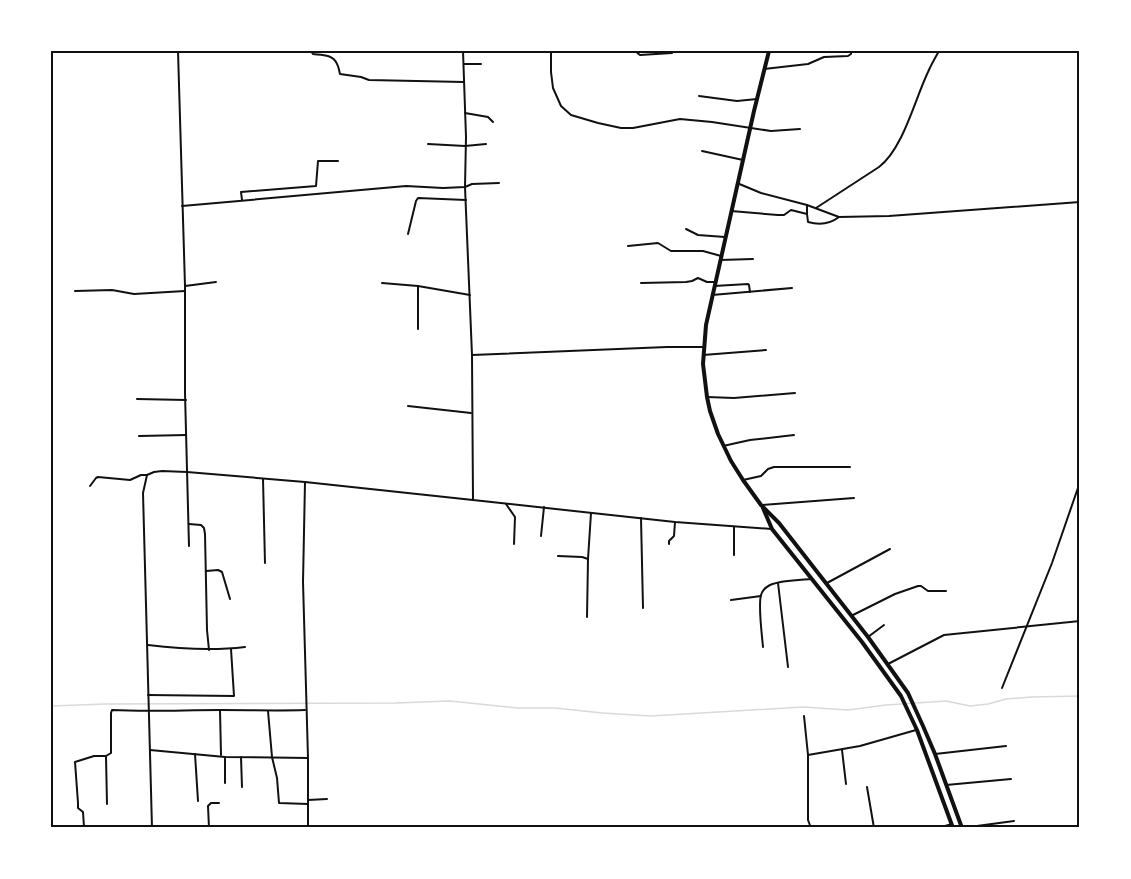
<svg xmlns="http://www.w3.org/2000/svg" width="1131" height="879" font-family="Ubuntu,sans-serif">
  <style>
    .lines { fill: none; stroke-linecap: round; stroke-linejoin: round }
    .stream { stroke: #d9d9d9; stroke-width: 1.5 }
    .minor { stroke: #111; stroke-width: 2 }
    .trunk { stroke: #111; stroke-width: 4 }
    .neatline { fill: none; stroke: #111; stroke-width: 2 }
  </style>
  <rect width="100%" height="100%" fill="#fff"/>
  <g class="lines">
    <path class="stream" d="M 51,706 L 105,704 L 395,703 L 450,701 L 518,708 L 555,708 L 602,713 L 651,716 L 803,707 L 848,710 L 886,705 L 946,701 L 970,706 L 988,704 L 1006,699 L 1032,697 L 1080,696"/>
    <g class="minor">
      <path d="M 178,51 L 185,286 L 185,393 L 189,546"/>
      <path d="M 311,51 L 313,54 C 321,55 333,54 337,64 C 339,67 339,71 340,74 L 361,77 L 369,80 L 464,82"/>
      <path d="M 463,51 L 466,137 L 465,187 L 472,355 L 473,500 L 675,522 L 772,529"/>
      <path d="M 551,51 L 551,72 L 553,88 L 561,106 L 571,115 L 598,123 L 621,128 L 633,128 L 680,119 L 712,122 L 771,131 L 800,129"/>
      <path d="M 635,51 L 640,55 L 672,53"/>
      <path d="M 464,64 L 481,64"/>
      <path d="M 764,69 L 808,64 L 824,57 L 848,56 L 851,54 L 851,51"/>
      <path d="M 699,96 L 737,101 L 757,99"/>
      <path d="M 465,113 L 488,117 L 493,122"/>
      <path d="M 428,144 L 465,146 L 486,144"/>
      <path d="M 702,151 L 743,160"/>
      <path d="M 737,183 L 761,193 L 807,205 L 839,217 L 889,216 L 1080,202"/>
      <path d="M 242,200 L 241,192 L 316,186 L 318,161 L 338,161"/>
      <path d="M 182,206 L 406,186 L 443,188 L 465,187 L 472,184 L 499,183"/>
      <path d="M 816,208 L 879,167 C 903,149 915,99 928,72 C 931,65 935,58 939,51"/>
      <path d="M 731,211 L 778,215 L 784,215 L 791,210 L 807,214 L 807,205"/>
      <path d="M 807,214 L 808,222 C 819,225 830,224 839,217"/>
      <path d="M 686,229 L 698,235 L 725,237"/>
      <path d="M 408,234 L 416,201 L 418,198 L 466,200"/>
      <path d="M 628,246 L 658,243 L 671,251 L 703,251 L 721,256"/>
      <path d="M 720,260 L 753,259"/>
      <path d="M 382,283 L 418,286 L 470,295"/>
      <path d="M 641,283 L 686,282 L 692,281 L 698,278 L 707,282 L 715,282"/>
      <path d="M 185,286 L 216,282"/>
      <path d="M 418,286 L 418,329"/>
      <path d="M 714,286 L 748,284 L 749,285 L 750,292"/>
      <path d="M 75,291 L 112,290 L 134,294 L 185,291"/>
      <path d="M 712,295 L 792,288"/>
      <path d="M 472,355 L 667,347 L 703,347"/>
      <path d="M 703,355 L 766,350"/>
      <path d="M 707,397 L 734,398 L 795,393"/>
      <path d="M 137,399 L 186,400"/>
      <path d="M 408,406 L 471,413"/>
      <path d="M 139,436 L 186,435"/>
      <path d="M 723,446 L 750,440 L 794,435"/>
      <path d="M 263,479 L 265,563"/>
      <path d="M 743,480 L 761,476 L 768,469 L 774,467 L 850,467"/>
      <path d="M 305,482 L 303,582 L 308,758 L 308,828"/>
      <path d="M 90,486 L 96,478 L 98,477 L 130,480 L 141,475 L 147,475"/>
      <path d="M 506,504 L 515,517 L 514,544"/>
      <path d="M 761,505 L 854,498"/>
      <path d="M 641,518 L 643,608"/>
      <path d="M 189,524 L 201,525 L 204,528 L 205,534 L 207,630 L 209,650"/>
      <path d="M 734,527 L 734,555"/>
      <path d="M 541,536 L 544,507"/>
      <path d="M 669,544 L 669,541 L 674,536 L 675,522"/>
      <path d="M 558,556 L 582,557 L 588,559"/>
      <path d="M 206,571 L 218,570 L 222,572 L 230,599"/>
      <path d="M 778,583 L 788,667"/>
      <path d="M 827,583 L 890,549"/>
      <path d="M 731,600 L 761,596"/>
      <path d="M 851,616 L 895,594 L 918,586 L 921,586 L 928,591 L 946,591"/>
      <path d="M 587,617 L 588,559 L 591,513"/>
      <path d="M 868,637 L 884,625"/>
      <path d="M 148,645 C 180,649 213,651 245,647"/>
      <path d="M 763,647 C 762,635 758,606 761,595 C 762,591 766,587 770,585 C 782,580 799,580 812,579"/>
      <path d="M 888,664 L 944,635 L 1080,621"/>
      <path d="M 1002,688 L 1052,563 L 1080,482"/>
      <path d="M 148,695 L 234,696 L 231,649"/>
      <path d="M 220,710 L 221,755"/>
      <path d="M 268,711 L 272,757 L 277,778 L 279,803 L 308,804"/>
      <path d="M 804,716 L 808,755 L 808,820 L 811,828"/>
      <path d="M 150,750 L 225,757 L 308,758"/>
      <path d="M 842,750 L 846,784"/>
      <path d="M 195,754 L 198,801"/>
      <path d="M 935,754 L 1006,746"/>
      <path d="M 808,755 L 860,746 L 916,730"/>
      <path d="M 225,757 L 225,783"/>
      <path d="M 241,757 L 242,787"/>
      <path d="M 946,785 L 1011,779"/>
      <path d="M 867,787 L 874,828"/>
      <path d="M 308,800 L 327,799"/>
      <path d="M 107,804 L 106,756 L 111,753 L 111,713 L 112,710 C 148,712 184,710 221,710 C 249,710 277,711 305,710"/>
      <path d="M 84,827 L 83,812 L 78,808 L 78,803 L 75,762 L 94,756 L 105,756"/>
      <path d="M 74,828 L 152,826"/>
      <path d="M 152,828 L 143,493 L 147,475 L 154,472 L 162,471 L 187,472 L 305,482 L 473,500"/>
      <path d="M 209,828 L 208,806 L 211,803 L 219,803"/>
      <path d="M 938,828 L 952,824"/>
      <path d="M 962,828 L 1014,821"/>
    </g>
    <g class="trunk">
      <path d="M 769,51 L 754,111 L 706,325 L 703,364 L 707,397 L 710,411 L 718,434 L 731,461 L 743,480 L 761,505 L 779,523 L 868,637 L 908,693 L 923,726 L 935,754 L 962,828"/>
      <path d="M 763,508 L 772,529 L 862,642 L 901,696 L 917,730 L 953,828"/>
    </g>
  </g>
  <rect width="1131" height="879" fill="none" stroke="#ffffff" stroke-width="105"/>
  <rect x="52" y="52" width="1026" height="774" class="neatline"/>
</svg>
